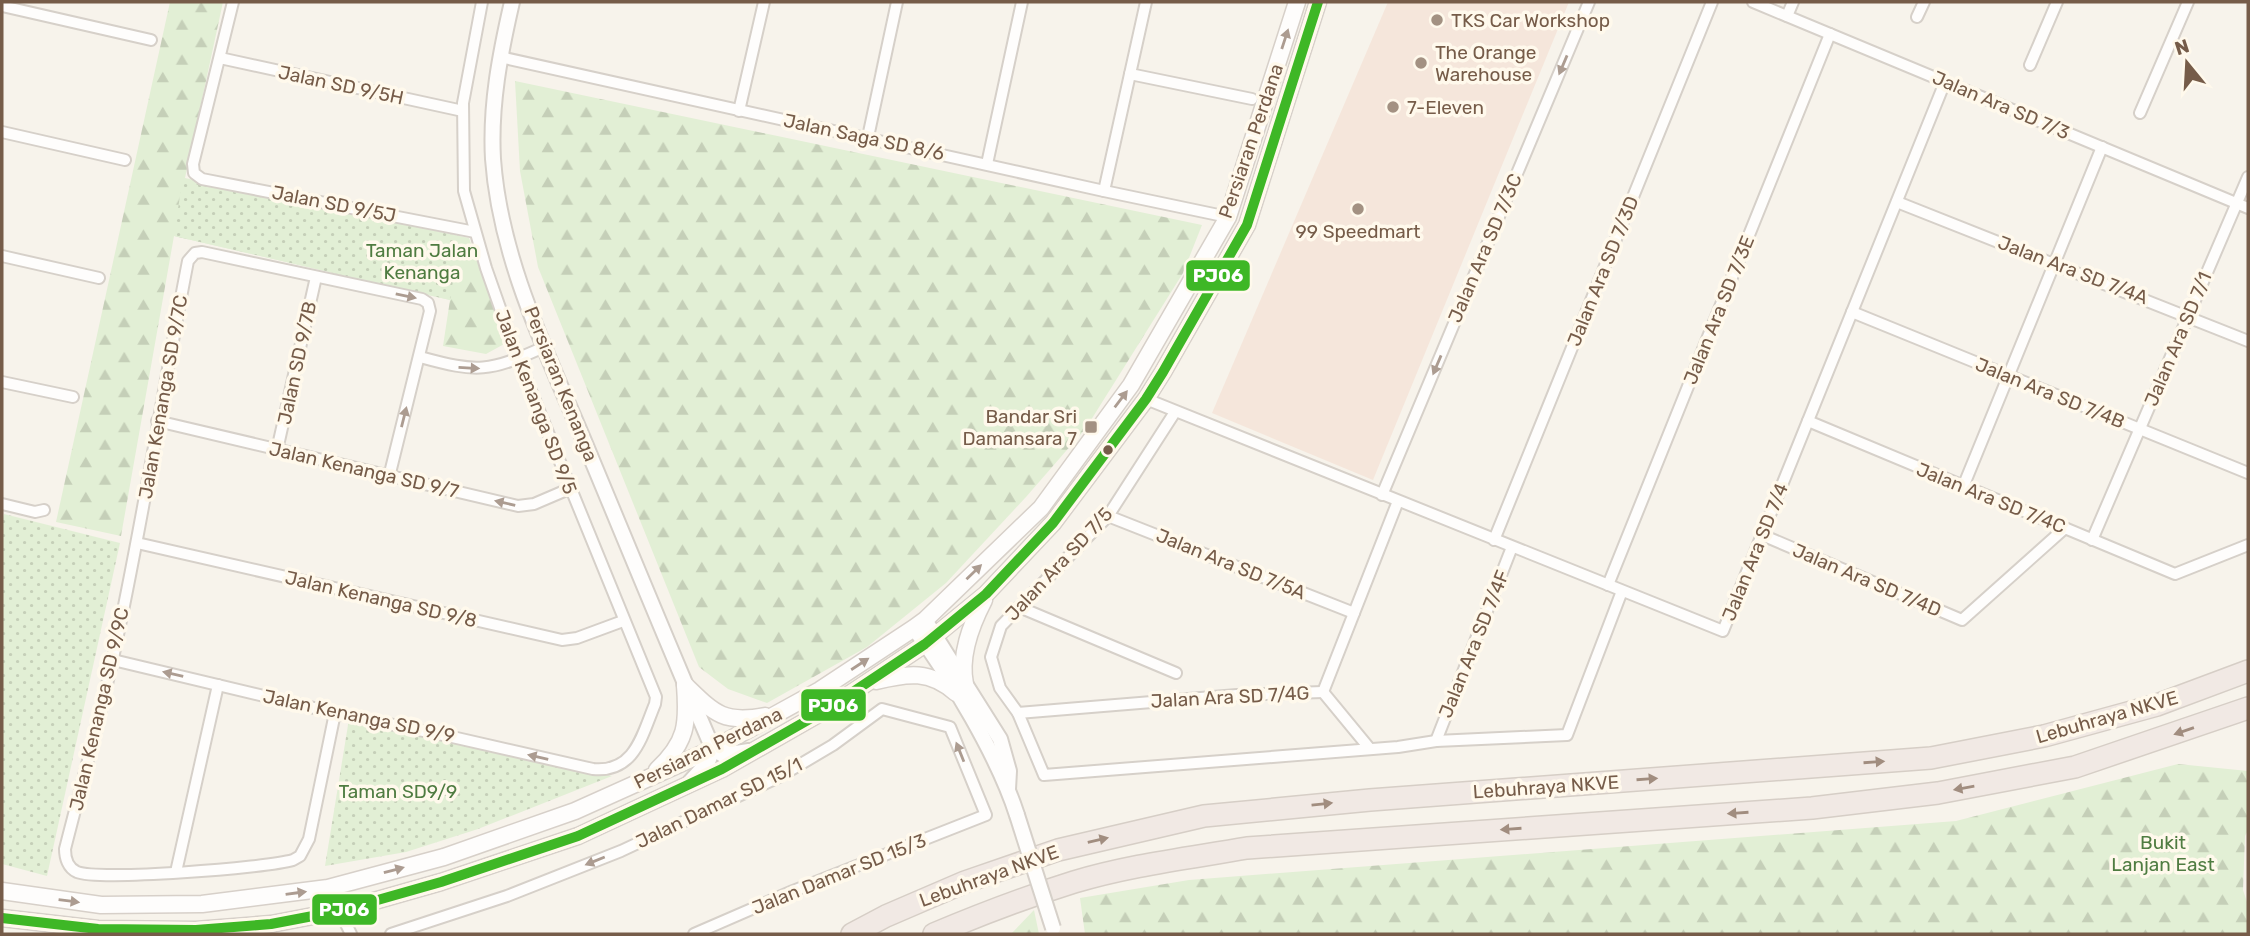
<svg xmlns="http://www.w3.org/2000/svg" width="2250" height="936" font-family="Rubik,sans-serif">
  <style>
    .commercial { fill: #f5e6db }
    .forest { fill: url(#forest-firs) }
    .park { fill: url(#park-dots) }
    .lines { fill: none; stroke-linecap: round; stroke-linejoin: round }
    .minor-casing { stroke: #d6d0c9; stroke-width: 14 }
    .tertiary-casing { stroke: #d6d0c9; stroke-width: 18 }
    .secondary-casing { stroke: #d7d0c9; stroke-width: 19 }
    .motorway-casing { stroke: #d6cec6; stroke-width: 24 }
    .minor { stroke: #fefdfc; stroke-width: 10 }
    .tertiary { stroke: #fefdfc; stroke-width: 14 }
    .secondary { stroke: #fefdfc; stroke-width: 16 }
    .motorway { stroke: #f1e9e4; stroke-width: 21 }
    .tertiary-bridge-casing { stroke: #d6d0c9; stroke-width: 18; stroke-linecap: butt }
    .tertiary-bridge { stroke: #fefdfc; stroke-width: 14 }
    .bus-1-casing { stroke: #fff9ec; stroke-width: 16 }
    .bus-1 { stroke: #3eb726; stroke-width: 10 }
    .oneway { fill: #ac9c91 }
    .oneway2 { fill: #a18d7f }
    .poi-dot { fill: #a39182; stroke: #fff9ec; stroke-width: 2.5 }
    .bus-dot { fill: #765c49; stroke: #fff9ec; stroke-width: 2.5 }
    .labels { text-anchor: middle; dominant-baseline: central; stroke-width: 7; stroke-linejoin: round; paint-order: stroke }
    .poi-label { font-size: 19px; fill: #765c49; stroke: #fff9ec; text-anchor: start }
    .street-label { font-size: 19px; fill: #765c49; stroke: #fff9ec }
    .park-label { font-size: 19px; fill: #4f7c41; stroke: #fff9ec }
    .line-badge { stroke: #fff9ec; stroke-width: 2.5 }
    .badge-label { font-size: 19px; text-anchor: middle; font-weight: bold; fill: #fff }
  </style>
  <defs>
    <pattern id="forest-firs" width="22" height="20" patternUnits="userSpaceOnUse" patternTransform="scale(1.75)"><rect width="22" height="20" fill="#e2efd5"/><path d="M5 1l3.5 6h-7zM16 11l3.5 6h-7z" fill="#c5cfb8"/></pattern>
    <pattern id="park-dots" width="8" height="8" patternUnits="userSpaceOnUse" patternTransform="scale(1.75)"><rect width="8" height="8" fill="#e2efd5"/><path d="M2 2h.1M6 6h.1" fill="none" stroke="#c5cfb8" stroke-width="1.8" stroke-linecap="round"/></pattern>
  </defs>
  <rect width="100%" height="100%" fill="#f7f3eb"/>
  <path class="commercial" d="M 1388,2 L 1569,2 L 1373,480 L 1212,413 Z"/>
  <g class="forest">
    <path d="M 170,2 L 223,2 L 185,178 L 469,238 L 506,343 L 486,354 L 443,346 L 450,300 L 174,236 L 121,536 L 56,522 Z"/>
    <path d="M 515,81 L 1202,225 L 1183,273 L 1086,428 L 1026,497 L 946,583 L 867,647 L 767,703 L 728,689 L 699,667 L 538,267 L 520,171 Z"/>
    <path d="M 2178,764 L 2248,771 L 2248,830 L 2245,836 L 2243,890 L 2248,905 L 2248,934 L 1085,934 L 1080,898 L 1189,880 L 1956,821 Z"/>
    <path d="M 1034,910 L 1039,934 L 1011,934 Z"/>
  </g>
  <g class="park">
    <path d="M 182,182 L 460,236 L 450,300 L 174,236 Z"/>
    <path d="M 4,514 L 120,543 L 47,876 L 2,864 L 2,523 Z"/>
    <path d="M 349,719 L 612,776 L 478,829 L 406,852 L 325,866 Z"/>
  </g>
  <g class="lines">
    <defs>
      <g id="minor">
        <path d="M 233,2 L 193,164 L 194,173 L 202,179 L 475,232"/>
        <path d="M 1753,2 L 2248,208"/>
        <path d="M 2,6 L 151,40"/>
        <path d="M 1787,16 L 1793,2"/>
        <path d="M 1917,17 L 1924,2"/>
        <path d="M 500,57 L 1104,191 L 1228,217"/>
        <path d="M 220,58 L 463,111"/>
        <path d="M 2030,65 L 2057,2"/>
        <path d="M 1130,74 L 1252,99"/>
        <path d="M 739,111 L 764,2"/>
        <path d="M 2140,113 L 2188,2"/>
        <path d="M 2,132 L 125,160"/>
        <path d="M 868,137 L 897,2"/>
        <path d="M 987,164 L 1022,2"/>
        <path d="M 1104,191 L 1146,2"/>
        <path d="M 1897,202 L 2248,341"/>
        <path d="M 2,256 L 99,278"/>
        <path d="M 1852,312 L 2248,473"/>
        <path d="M 420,357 C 478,373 489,372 544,347"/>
        <path d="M 2,382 L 73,397"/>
        <path d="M 1146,399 L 1723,631 L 1945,82"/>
        <path d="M 1175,412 L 1108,516 L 1001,626 L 991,657 L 1000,688 L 1018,713 L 1044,775 L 1398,747 L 1436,741 L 1567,735 L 1622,591"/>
        <path d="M 157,421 L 518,506 L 534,504 L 569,489"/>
        <path d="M 1808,421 L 2175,574 L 2248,545"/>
        <path d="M 277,450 L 316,277"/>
        <path d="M 1963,487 L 2102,147"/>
        <path d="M 1382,495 L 1589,2"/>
        <path d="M 2,504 L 35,512 L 44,510"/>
        <path d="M 1108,516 L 1354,613"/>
        <path d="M 1762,535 L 1962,620 L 2065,528"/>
        <path d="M 1494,540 L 1712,2"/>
        <path d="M 2092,540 L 2248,177"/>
        <path d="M 137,543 L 562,640 L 577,638 L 623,621"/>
        <path d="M 1608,585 L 1830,34"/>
        <path d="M 1019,607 L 1176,673"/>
        <path d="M 113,660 L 335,713 L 448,736 L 593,769 C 635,773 642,735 655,704 L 656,697 L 518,359 L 486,268 L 464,191 L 463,103 L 482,2"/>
        <path d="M 1323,692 L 1398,501"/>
        <path d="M 1323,692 L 1370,749"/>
        <path d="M 335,713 L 309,839 L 300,856 L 293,860 C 266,868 99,881 77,872 C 68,868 65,858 65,849 C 81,786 99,722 113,658 C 142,527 162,394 188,261 L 195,253 L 202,252 L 422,299 L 428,303 L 430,311 L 389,477"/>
        <path d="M 1018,713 L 1237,695 L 1323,692"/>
        <path d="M 1436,741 L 1512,547"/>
        <path d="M 176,872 L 218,685"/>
        <path d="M 328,888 L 351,934"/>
        <path d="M 391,934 L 507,896 L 621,851 L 779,777 L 833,745 L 882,709 L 950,727 L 986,815 L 793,891 L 694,934"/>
      </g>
      <g id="tertiary">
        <path d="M 512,2 C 500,54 490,105 493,159 C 500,258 546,351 584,441 C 627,544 669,647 713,749 L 723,755 L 749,751"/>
        <path d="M 925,620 L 1000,739 L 1009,771 L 1008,789"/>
        <path d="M 914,628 C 951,678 998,756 1017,815"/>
        <path d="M 690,782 L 708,762 L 713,749"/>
      </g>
      <g id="secondary">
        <path d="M 876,681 C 908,673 930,670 956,693"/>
        <path d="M 965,684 C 959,655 971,625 984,600"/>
        <path d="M 685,685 C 714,713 723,724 765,716"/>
        <path d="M 657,770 C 687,742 688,724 685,685"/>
        <path d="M 2,891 L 101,905 L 202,904 L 328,888 L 444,857 L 575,811 L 713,749 L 820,690 L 914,628 L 925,620 L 1041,508 L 1131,385 L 1228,217 L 1297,2"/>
        <path d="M 2,918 L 98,929 L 196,930 L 271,924 L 339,911 L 441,882 L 578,836 L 722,769 L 829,708 L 925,644 L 986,594 L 1053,523 L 1146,399 L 1163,372 L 1247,225 L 1318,2"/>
      </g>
      <g id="motorway">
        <path d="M 852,934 L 886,916 L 965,882 L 1058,850 L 1204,816 L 1370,800 L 1931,758 L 2044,736 L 2157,705 L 2248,671"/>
        <path d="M 934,934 C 979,915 1026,897 1074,882 C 1130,865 1190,858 1247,848 L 1812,808 L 1938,793 L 2075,767 L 2248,708"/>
      </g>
    </defs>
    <use href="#minor" class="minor-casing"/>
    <use href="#tertiary" class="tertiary-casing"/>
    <use href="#secondary" class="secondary-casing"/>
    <use href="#motorway" class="motorway-casing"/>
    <use href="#minor" class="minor"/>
    <use href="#tertiary" class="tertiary"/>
    <use href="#secondary" class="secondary"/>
    <use href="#motorway" class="motorway"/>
    <defs>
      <path id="tertiary-bridge" d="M 1017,815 L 1053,928"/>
    </defs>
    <use href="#tertiary-bridge" class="tertiary-bridge-casing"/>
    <use href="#tertiary-bridge" class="tertiary-bridge"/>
    <defs>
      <path id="bus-1" d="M 2,918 L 98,929 L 196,930 L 271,924 L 339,911 L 441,882 L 578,836 L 722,769 L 829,708 L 925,644 L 986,594 L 1053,523 L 1146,399 L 1163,372 L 1247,225 L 1318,2"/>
    </defs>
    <use href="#bus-1" class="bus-1-casing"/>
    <use href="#bus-1" class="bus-1"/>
  </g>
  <defs><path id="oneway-solid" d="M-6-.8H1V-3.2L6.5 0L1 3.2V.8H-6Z" transform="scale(1.75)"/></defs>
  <g class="oneway">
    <use href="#oneway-solid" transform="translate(1285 39) rotate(-72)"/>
    <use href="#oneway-solid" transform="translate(1563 65) rotate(113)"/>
    <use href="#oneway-solid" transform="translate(406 296) rotate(12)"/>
    <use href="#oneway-solid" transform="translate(1437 365) rotate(113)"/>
    <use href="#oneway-solid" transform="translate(469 368) rotate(3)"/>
    <use href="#oneway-solid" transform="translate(1121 399) rotate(-53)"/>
    <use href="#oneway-solid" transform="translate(404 417) rotate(-76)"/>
    <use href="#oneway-solid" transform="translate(505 503) rotate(-167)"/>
    <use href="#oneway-solid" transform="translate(974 572) rotate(-44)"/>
    <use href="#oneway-solid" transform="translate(860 664) rotate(-33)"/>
    <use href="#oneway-solid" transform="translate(173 674) rotate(-167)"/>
    <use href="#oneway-solid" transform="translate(960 752) rotate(-112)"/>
    <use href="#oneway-solid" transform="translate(538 757) rotate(-167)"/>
    <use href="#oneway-solid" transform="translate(595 861) rotate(158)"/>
    <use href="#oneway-solid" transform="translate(394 870) rotate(-15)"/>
    <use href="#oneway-solid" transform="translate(296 893) rotate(-8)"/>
    <use href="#oneway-solid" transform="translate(69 901) rotate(7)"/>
  </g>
  <g class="oneway2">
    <use href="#oneway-solid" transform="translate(2184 731) rotate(161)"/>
    <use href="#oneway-solid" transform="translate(1874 762) rotate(-4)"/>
    <use href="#oneway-solid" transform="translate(1647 779) rotate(-4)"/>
    <use href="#oneway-solid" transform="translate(1964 788) rotate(170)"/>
    <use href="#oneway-solid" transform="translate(1322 804) rotate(-6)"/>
    <use href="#oneway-solid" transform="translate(1738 813) rotate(176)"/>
    <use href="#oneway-solid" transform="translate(1511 829) rotate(176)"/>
    <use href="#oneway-solid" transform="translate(1098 840) rotate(-13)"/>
  </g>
  <g class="poi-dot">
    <circle cx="1437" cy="20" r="7"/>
    <circle cx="1421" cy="63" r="7"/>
    <circle cx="1393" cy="107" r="7"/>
    <circle cx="1358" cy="209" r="7"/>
    <rect x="1084" y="420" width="14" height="14" rx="3.5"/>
  </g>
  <circle class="bus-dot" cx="1108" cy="450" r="6"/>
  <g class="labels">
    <g class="poi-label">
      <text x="1451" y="20">TKS Car Workshop</text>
      <text x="1435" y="52">The Orange<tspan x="1435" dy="22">Warehouse</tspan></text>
      <text x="1407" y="107">7-Eleven</text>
      <text x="1358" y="231" text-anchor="middle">99 Speedmart</text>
      <text x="1077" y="416" text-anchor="end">Bandar Sri<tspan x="1077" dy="22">Damansara 7</tspan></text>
    </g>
    <g class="street-label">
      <text transform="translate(341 85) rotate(12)">Jalan SD 9/5H</text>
      <text transform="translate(2001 105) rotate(23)">Jalan Ara SD 7/3</text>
      <text transform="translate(864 137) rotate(12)">Jalan Saga SD 8/6</text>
      <text transform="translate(1251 141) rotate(-71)">Persiaran Perdana</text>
      <text transform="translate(334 204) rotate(11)">Jalan SD 9/5J</text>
      <text transform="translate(1485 248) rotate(-67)">Jalan Ara SD 7/3C</text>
      <text transform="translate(2073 270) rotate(21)">Jalan Ara SD 7/4A</text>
      <text transform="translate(1603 271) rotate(-68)">Jalan Ara SD 7/3D</text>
      <text transform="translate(1719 310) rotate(-68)">Jalan Ara SD 7/3E</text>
      <text transform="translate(2178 339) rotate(-67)">Jalan Ara SD 7/1</text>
      <text transform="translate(297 363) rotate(-78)">Jalan SD 9/7B</text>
      <text transform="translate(561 384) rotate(68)">Persiaran Kenanga</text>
      <text transform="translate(2050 393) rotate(22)">Jalan Ara SD 7/4B</text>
      <text transform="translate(163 397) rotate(-80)">Jalan Kenanga SD 9/7C</text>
      <text transform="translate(536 402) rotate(69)">Jalan Kenanga SD 9/5</text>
      <text transform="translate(364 470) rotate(13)">Jalan Kenanga SD 9/7</text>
      <text transform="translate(1991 498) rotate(22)">Jalan Ara SD 7/4C</text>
      <text transform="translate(1755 552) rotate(-68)">Jalan Ara SD 7/4</text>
      <text transform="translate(1059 564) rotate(-47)">Jalan Ara SD 7/5</text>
      <text transform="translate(1231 564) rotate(22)">Jalan Ara SD 7/5A</text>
      <text transform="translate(1867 580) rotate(23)">Jalan Ara SD 7/4D</text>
      <text transform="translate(381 599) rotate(13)">Jalan Kenanga SD 9/8</text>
      <text transform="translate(1474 644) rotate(-68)">Jalan Ara SD 7/4F</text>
      <text transform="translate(1230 697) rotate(-3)">Jalan Ara SD 7/4G</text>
      <text transform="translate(99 709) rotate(-77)">Jalan Kenanga SD 9/9C</text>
      <text transform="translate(359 716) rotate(12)">Jalan Kenanga SD 9/9</text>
      <text transform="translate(2107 717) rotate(-16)">Lebuhraya NKVE</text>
      <text transform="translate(708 748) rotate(-26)">Persiaran Perdana</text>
      <text transform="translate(1546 787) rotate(-4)">Lebuhraya NKVE</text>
      <text transform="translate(719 803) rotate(-26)">Jalan Damar SD 15/1</text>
      <text transform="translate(839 874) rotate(-22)">Jalan Damar SD 15/3</text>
      <text transform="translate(989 876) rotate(-20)">Lebuhraya NKVE</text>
    </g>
    <g class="park-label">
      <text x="422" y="250">Taman Jalan<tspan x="422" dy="22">Kenanga</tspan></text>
      <text x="398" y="791">Taman SD9/9</text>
      <text x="2163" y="842">Bukit<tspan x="2163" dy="22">Lanjan East</tspan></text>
    </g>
  </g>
  <g class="line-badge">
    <rect x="1185" y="259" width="66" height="33" rx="7" fill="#3eb726"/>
    <rect x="800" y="688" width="67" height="34" rx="7" fill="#3eb726"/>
    <rect x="311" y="893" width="67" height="33" rx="7" fill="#3eb726"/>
  </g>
  <g class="badge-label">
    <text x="1218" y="282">PJ06</text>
    <text x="833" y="712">PJ06</text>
    <text x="344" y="916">PJ06</text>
  </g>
  <rect width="2250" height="936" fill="none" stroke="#765c49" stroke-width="7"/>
  <g transform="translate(2187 63) rotate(342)" stroke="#fff9ec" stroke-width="5" paint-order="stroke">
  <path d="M0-5L12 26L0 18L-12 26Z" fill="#765c49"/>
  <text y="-10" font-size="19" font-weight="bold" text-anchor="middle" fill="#765c49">N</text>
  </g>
</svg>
